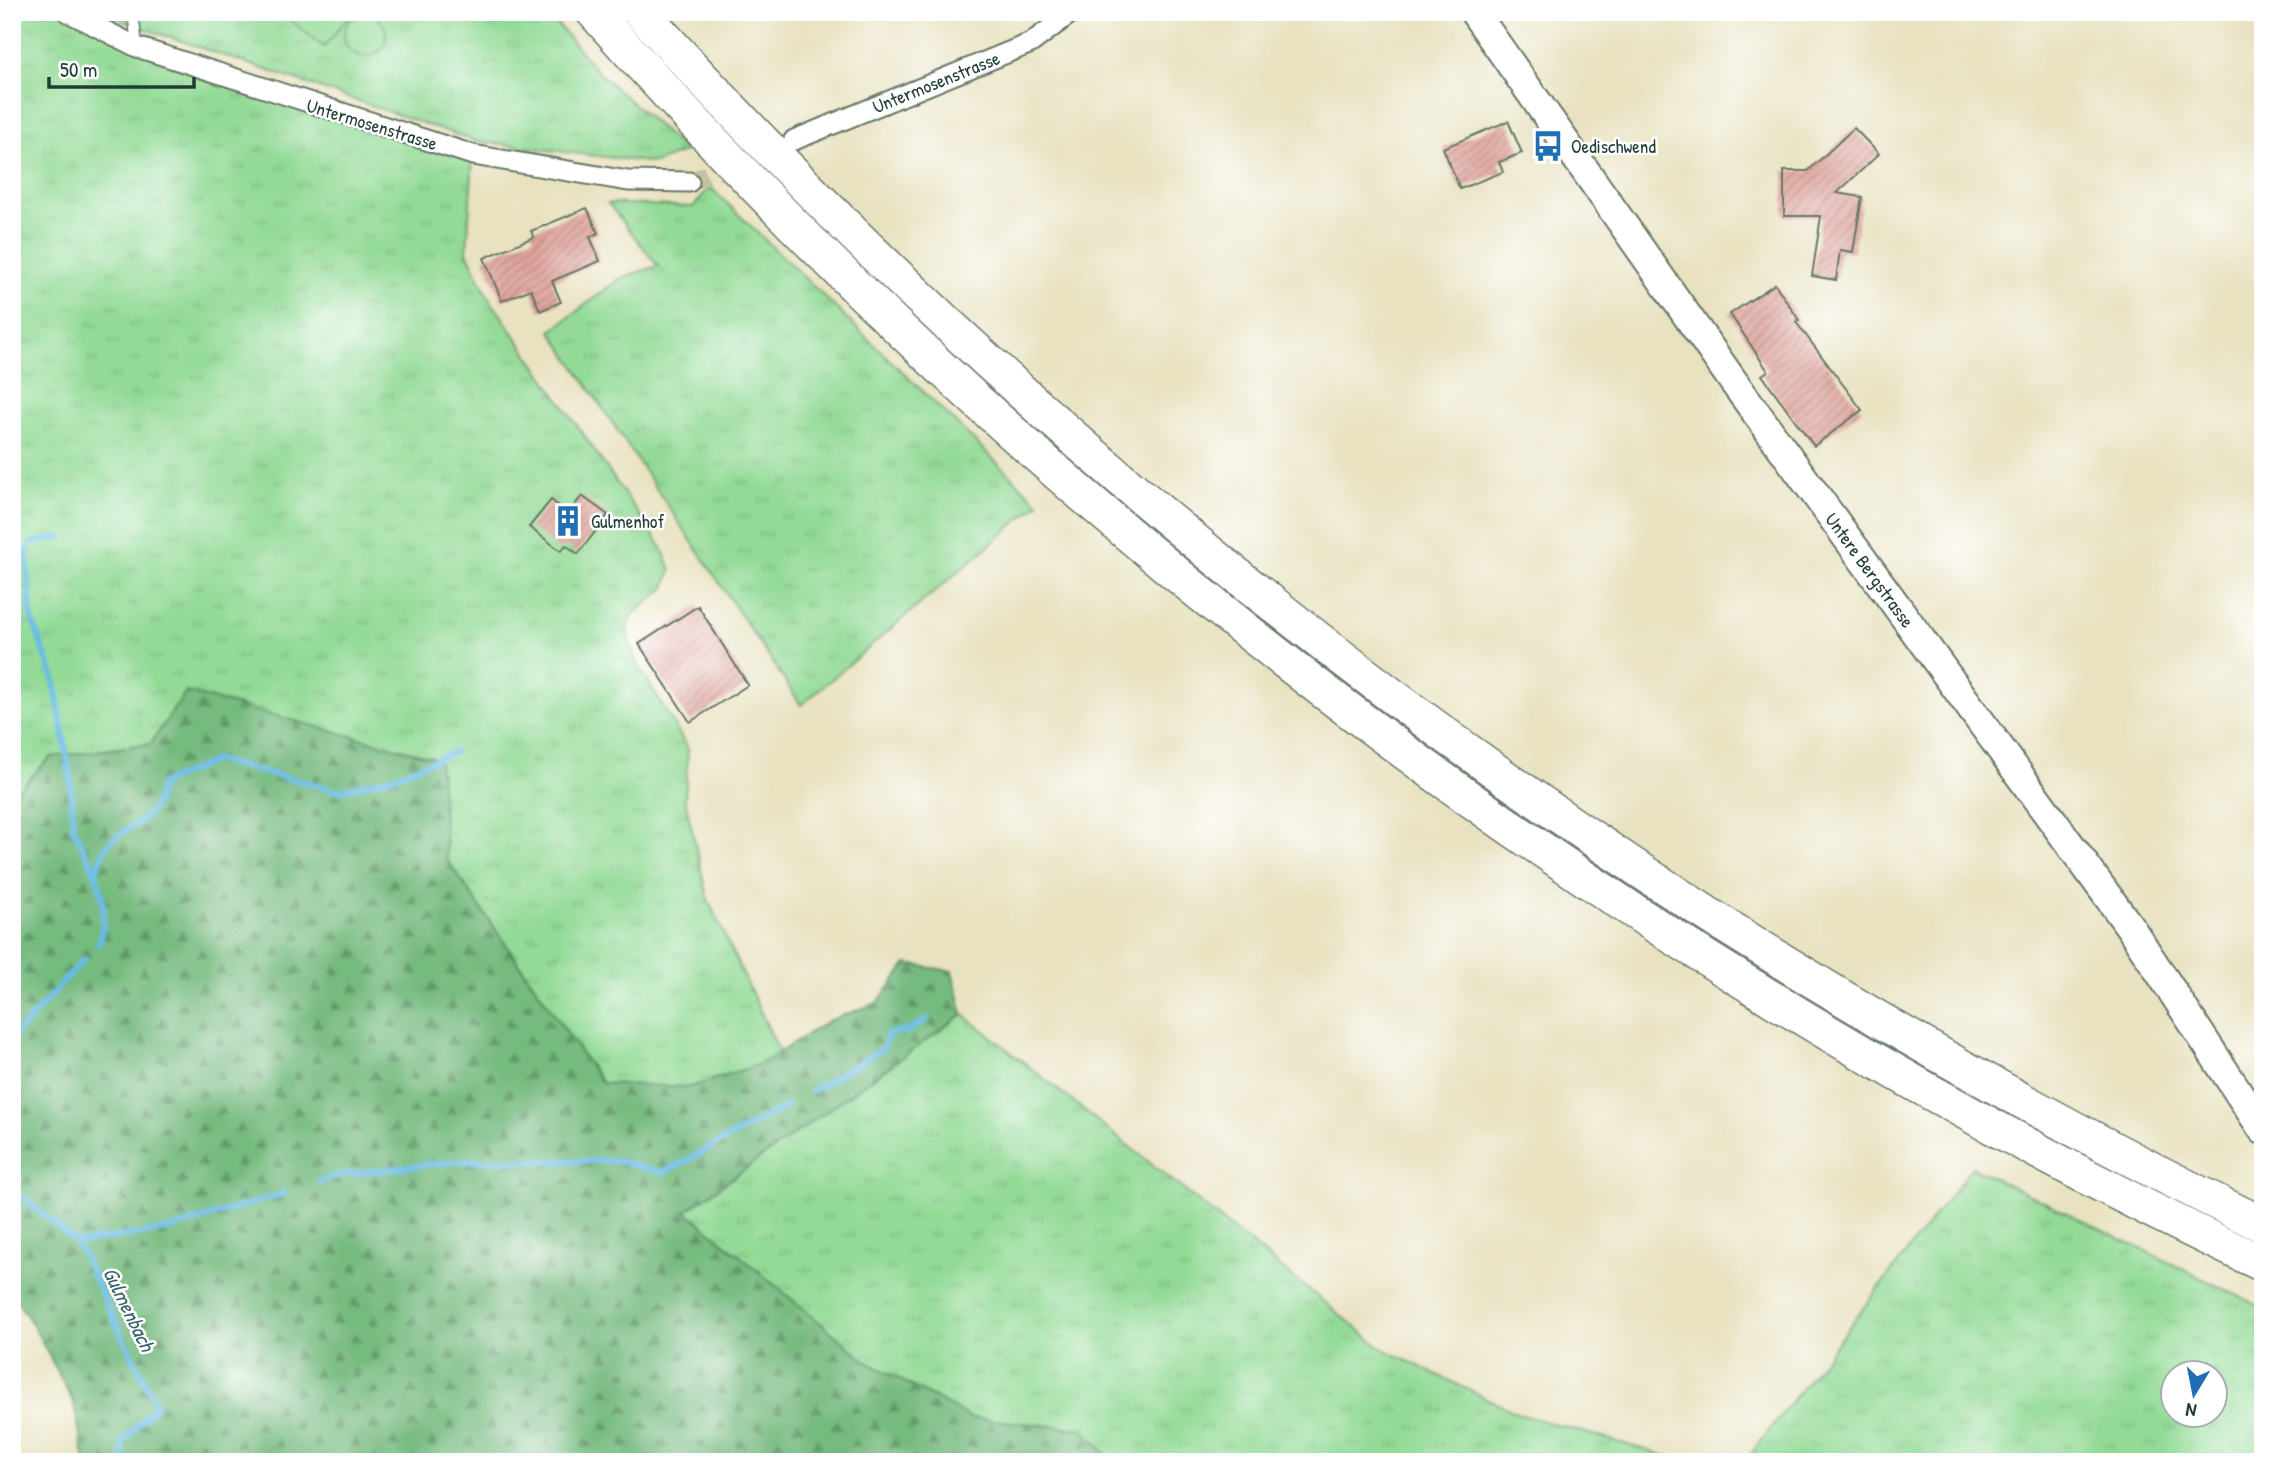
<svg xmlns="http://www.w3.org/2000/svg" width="2275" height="1474" font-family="'Patrick Hand',sans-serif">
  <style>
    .grass { fill: url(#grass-tufts); stroke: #588c64; stroke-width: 2; fill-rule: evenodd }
    .forest { fill: url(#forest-firs); stroke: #4a7c59; stroke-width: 2 }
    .garden { fill: #92da95; stroke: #588c64; stroke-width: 2 }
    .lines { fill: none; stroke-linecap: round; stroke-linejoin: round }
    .stream { stroke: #69bbe5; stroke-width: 6 }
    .building { fill: url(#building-hatch) }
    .minor-tunnel { stroke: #c1c1a5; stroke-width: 19; stroke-dasharray: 19 10; stroke-linecap: butt }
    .service-casing { stroke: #667765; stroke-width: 13 }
    .minor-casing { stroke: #667765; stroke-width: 23 }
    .secondary-casing { stroke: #667765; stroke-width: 32 }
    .motorway-casing { stroke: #667765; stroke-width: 38 }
    .service { stroke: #fff; stroke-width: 10 }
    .minor { stroke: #fff; stroke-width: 19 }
    .secondary { stroke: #fff; stroke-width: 28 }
    .motorway { stroke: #fff; stroke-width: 35 }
    .labels { text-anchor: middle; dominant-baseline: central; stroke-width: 5; stroke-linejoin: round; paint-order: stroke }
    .street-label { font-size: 19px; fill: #1f3d34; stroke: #fff }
    .poi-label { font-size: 19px; fill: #1f3d34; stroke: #fff; text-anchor: start }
    .water-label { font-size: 21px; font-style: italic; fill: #356369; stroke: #fff }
  </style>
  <defs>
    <pattern id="grass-tufts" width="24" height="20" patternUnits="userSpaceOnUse" patternTransform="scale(1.75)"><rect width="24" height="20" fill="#92da95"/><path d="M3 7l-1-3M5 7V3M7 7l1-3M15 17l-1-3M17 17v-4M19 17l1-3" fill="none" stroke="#7dbc81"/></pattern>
    <pattern id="forest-firs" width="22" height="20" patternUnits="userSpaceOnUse" patternTransform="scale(1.75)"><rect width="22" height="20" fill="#75ba7e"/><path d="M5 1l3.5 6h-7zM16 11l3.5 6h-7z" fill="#5f9868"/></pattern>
    <pattern id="building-hatch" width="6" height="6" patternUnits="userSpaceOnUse" patternTransform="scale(1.75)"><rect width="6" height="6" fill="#dfa29a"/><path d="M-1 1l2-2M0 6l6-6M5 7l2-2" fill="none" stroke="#b4857e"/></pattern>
  </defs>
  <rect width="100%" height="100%" fill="#fff"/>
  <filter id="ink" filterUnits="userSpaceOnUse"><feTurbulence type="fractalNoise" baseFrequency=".0143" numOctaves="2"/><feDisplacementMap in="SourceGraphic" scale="14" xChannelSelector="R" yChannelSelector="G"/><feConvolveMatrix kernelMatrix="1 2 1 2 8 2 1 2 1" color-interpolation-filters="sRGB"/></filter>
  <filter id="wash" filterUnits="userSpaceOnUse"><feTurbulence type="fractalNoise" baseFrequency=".00686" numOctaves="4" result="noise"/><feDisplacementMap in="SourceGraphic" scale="28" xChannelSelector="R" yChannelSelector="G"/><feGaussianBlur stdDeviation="1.57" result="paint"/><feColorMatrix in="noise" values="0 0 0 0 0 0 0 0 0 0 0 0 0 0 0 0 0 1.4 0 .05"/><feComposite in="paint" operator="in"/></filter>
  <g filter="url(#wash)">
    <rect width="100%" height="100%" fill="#e9e2c1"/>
    <g class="grass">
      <path d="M 12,12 L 68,12 L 137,47 L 473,155 L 467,252 L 487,295 L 662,548 L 671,570 L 665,588 L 632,615 L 627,627 L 630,644 L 636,661 L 688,749 L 685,800 L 708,900 L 785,1064 L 703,1100 L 602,1083 L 447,859 L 438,759 L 150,744 L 51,757 L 12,796 Z"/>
      <path d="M 96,12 L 122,12 L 131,24 L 146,12 L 547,12 L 598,72 L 686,151 L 655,163 L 475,141 Z"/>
      <path d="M 710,187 L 1039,503 L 801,705 L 551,331 L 621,278 L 658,266 L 608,203 L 693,207 Z"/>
      <path d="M 963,1014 L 1383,1349 L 1519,1414 L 1688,1462 L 1113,1462 L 1083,1429 L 971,1418 L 867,1362 L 686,1211 Z"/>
      <path d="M 1972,1167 L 2263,1308 L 2263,1462 L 1745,1462 ZM 2216,1372 L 2216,1414 L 2174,1414 L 2174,1372 Z"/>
    </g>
    <path class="forest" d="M 186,692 L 439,759 L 447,860 L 602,1083 L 690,1087 L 763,1063 L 828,1021 L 877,1003 L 907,964 L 952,971 L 963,1014 L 686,1211 L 867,1362 L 971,1418 L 1083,1429 L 1113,1462 L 85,1462 L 74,1403 L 33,1325 L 12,1293 L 12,796 L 51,757 L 150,744 Z"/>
    <g class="garden">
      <path d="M 280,12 L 352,12 L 324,47 Z"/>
      <circle cx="365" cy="35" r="21"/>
    </g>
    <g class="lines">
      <g class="stream">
        <path d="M 61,537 L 30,543 L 27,551 L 31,616 L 54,679 L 70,774 L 73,827 L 95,872"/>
        <path d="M 99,944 C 106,917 105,898 95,873 C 99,864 103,850 109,843 C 133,819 154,827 161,784 L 216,760 L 339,791 L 393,777 L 454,752"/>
        <path d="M 12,1039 L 84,959"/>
        <path d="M 812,1091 L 884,1048 L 888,1034 L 908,1031 L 927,1019"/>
        <path d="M 319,1182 L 339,1175 L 459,1161 L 619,1161 L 663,1173 L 787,1106"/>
        <path d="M 12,1188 L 77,1243 L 156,1405 L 123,1442 L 123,1462"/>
        <path d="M 77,1243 L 171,1229 L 285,1193"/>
      </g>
    </g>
    <g id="blocks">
      <g class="building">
        <path d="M 1508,121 L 1522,153 L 1499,162 L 1503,172 L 1460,189 L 1443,148 Z"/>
        <path d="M 1854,128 L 1879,154 L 1837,193 L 1862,197 L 1853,252 L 1840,250 L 1836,280 L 1812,276 L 1821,216 L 1784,216 L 1784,171 L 1808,171 Z"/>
        <path d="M 587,208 L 598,233 L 590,237 L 600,261 L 552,281 L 561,302 L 540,311 L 531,289 L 502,301 L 484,258 L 534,237 L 531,231 Z"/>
        <path d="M 1775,284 L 1799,320 L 1796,322 L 1862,410 L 1814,446 L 1762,375 L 1768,371 L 1730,314 Z"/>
        <path d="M 582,496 L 608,515 L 578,554 L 566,545 L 561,551 L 529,527 L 551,500 L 568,513 Z"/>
        <path d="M 698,606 L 748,685 L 690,722 L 639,644 Z"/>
      </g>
    </g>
  </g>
  <g filter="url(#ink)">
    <use href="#blocks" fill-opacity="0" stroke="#667765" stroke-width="2"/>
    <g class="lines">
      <path class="minor-tunnel" d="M 689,182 L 779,147"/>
      <defs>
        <path id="service" d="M 133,12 L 137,46"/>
        <g id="minor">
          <path d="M 68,12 L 137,47 L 473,155 L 628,181 L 689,182"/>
          <path d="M 794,140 L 1031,43 L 1072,12"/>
        </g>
        <path id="secondary" d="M 1474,12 L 1733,381 L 2130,927 L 2263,1130"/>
        <g id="motorway">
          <path d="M 594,12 C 1057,535 1631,966 2263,1264"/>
          <path d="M 641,12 C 1098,518 1650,928 2263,1225"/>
        </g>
      </defs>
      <use href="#service" class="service-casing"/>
      <use href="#minor" class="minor-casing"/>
      <use href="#secondary" class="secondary-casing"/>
      <use href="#motorway" class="motorway-casing"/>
      <use href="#service" class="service"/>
      <use href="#minor" class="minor"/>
      <use href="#secondary" class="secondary"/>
      <use href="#motorway" class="motorway"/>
    </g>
  </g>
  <defs>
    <symbol id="bus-bare" viewBox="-9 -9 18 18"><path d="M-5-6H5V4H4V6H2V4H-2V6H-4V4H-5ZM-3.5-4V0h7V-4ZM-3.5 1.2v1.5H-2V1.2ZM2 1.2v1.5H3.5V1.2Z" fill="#1f6fb2" stroke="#fff" stroke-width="2.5" paint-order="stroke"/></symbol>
    <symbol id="building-bare" viewBox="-9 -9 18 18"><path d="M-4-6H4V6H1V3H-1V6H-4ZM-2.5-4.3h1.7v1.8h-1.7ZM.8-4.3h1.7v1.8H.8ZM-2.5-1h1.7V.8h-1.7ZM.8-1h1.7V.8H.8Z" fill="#1f6fb2" stroke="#fff" stroke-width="2.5" paint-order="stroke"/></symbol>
  </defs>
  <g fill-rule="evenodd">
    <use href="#bus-bare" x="1526" y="124" width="44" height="44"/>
    <use href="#building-bare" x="546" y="499" width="44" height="44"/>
  </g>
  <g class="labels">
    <g class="street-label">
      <text transform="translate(936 82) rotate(-22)">Untermosenstrasse</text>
      <text transform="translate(372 124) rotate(17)">Untermosenstrasse</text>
      <text transform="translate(1870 570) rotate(54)">Untere Bergstrasse</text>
    </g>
    <g class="poi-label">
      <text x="1571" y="146">Oedischwend</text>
      <text x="591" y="521">Gulmenhof</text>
    </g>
    <g class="water-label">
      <text transform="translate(129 1309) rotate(64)">Gulmenbach</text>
    </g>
  </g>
  <rect width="2275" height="1474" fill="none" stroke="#fff" stroke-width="42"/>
  <g transform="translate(2194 1394) rotate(190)"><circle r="33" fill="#ffffff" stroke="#a5b1ae" stroke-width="2"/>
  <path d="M0-5L12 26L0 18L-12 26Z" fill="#1f6fb2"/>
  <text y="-10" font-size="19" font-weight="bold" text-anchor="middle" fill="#1f3d34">N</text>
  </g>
  <path d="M49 77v10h145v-10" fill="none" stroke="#1f3d34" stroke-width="3.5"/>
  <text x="60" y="77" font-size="21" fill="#1f3d34" stroke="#ffffff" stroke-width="5" paint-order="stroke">50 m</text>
</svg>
